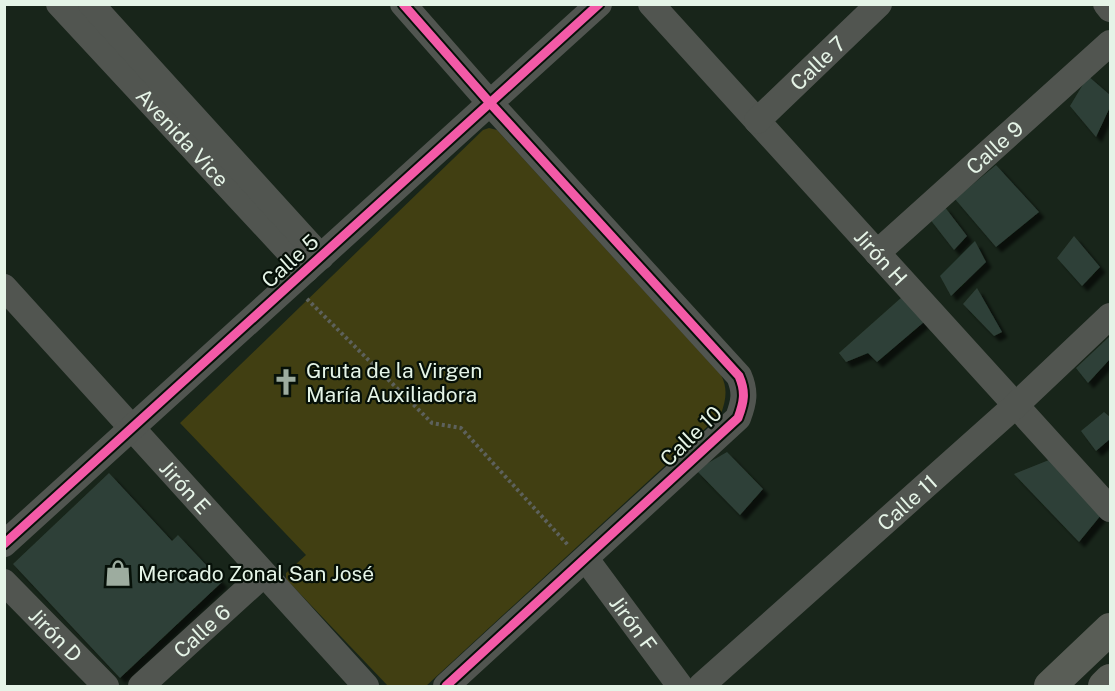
<svg xmlns="http://www.w3.org/2000/svg" width="1115" height="691" font-family="'Public Sans',sans-serif">
  <style>
    .green { fill: #413f12 }
    .building { fill: #2f4037; filter: url(#shadow) }
    .lines { fill: none; stroke-linecap: round; stroke-linejoin: round }
    .path { stroke: #5d615c; stroke-width: 4; stroke-dasharray: 3 3; stroke-linecap: butt }
    .minor { stroke: #515550; stroke-width: 26 }
    .major { stroke: #595d56; stroke-width: 32 }
    .cycleway-casing { stroke: #061008; stroke-width: 13 }
    .cycleway { stroke: #f35aa7; stroke-width: 9 }
    .labels { text-anchor: middle; dominant-baseline: central; stroke-width: 4.5; stroke-linejoin: round; paint-order: stroke }
    .street-label { font-size: 21px; fill: #e5f4e7; stroke: #061008 }
    .poi-label { font-size: 21px; fill: #e5f4e7; stroke: #061008; text-anchor: start }
  </style>
  <defs>
    <filter id="shadow"><feDropShadow dx="5.5" dy="5.5" stdDeviation="1.5" flood-color="#0009"/></filter>
  </defs>
  <rect width="100%" height="100%" fill="#18251a"/>
  <path class="green" d="M 489,128 L 497,130 L 721,375 C 728,388 726,400 721,414 L 426,686 L 388,686 L 286,579 L 286,573 L 306,555 L 180,423 L 483,130 Z"/>
  <g class="building">
    <path d="M 1088,76 L 1110,95 L 1110,107 L 1096,137 L 1070,106 Z"/>
    <path d="M 996,165 L 1039,212 L 996,247 L 955,199 Z"/>
    <path d="M 944,206 L 967,236 L 954,250 L 929,218 Z"/>
    <path d="M 1074,236 L 1100,267 L 1082,286 L 1057,258 Z"/>
    <path d="M 975,241 L 986,262 L 951,296 L 940,276 Z"/>
    <path d="M 977,288 L 1002,332 L 994,336 L 963,304 Z"/>
    <path d="M 902,297 L 924,322 L 877,362 L 868,353 L 846,362 L 839,353 Z"/>
    <path d="M 1110,336 L 1110,359 L 1088,383 L 1076,368 Z"/>
    <path d="M 1104,412 L 1110,417 L 1110,439 L 1096,451 L 1081,431 Z"/>
    <path d="M 727,452 L 763,489 L 740,515 L 696,470 Z"/>
    <path d="M 1049,460 L 1101,515 L 1079,542 L 1014,474 Z"/>
    <path d="M 109,473 L 172,541 L 178,535 L 222,582 L 120,678 L 13,564 Z"/>
  </g>
  <g class="lines">
    <path class="path" d="M 307,299 L 432,423 L 461,428 L 568,545"/>
    <g class="minor">
      <path id="s1" d="M 59,4 L 306,270"/>
      <path d="M 91,4 L 321,257"/>
      <path d="M 403,4 L 490,103 L 739,376 C 746,392 744,402 738,418 L 446,686"/>
      <path id="s2" d="M 651,4 L 1110,509"/>
      <path d="M 1106,4 L 1110,9"/>
      <path id="s3" d="M 757,121 L 879,4"/>
      <path id="s4" d="M 877,253 L 1110,43"/>
      <path id="s5" d="M 4,287 L 366,686"/>
      <path d="M 4,544 L 599,4"/>
      <path id="s6" d="M 586,559 L 680,686"/>
      <path id="s7" d="M 4,582 L 106,686"/>
      <path id="s8" d="M 141,686 L 264,574"/>
      <path id="s9" d="M 701,686 L 1016,405 L 1110,316"/>
    </g>
    <g class="major">
      <path d="M 1050,686 L 1110,629"/>
      <path d="M 1104,686 L 1110,680"/>
    </g>
    <defs>
      <g id="cycleway">
        <path d="M 403,4 L 490,103 L 739,376 C 746,392 744,402 738,418 L 446,686"/>
        <path d="M 4,544 L 599,4"/>
      </g>
    </defs>
    <use href="#cycleway" class="cycleway-casing"/>
    <use href="#cycleway" class="cycleway"/>
  </g>
  <defs>
    <symbol id="church-bare" viewBox="-9 -9 18 18"><path d="M-1.2-6h2.4v3.5h3.3v2.4h-3.3V6h-2.4V-.1h-3.3v-2.4h3.3Z" fill="#9dac9f" stroke="#061008" stroke-width="2.5" paint-order="stroke"/></symbol>
    <symbol id="shop-bare" viewBox="-9 -9 18 18"><path d="M-5-2.5h2.3a2.7 3.5 0 0 1 5.4 0H5L5.5 6h-11ZM-1.5-2.5h3a1.5 2.3 0 0 0-3 0Z" fill="#9dac9f" stroke="#061008" stroke-width="2.5" paint-order="stroke"/></symbol>
  </defs>
  <g fill-rule="evenodd">
    <use href="#church-bare" x="267" y="363" width="38" height="38"/>
    <use href="#shop-bare" x="99" y="554" width="38" height="38"/>
  </g>
  <g class="labels">
    <g class="street-label">
      <text stroke="none"><textPath href="#s3" startOffset="84">Calle 7</textPath></text>
      <text stroke="none"><textPath href="#s1" startOffset="182">Avenida Vice</textPath></text>
      <text stroke="none"><textPath href="#s4" startOffset="158">Calle 9</textPath></text>
      <text stroke="none"><textPath href="#s2" startOffset="342">Jirón H</textPath></text>
      <text transform="translate(290 261) rotate(-42)">Calle 5</text>
      <text transform="translate(691 436) rotate(-44)">Calle 10</text>
      <text stroke="none"><textPath href="#s5" startOffset="270">Jirón E</textPath></text>
      <text stroke="none"><textPath href="#s9" startOffset="276">Calle 11</textPath></text>
      <text stroke="none"><textPath href="#s6" startOffset="80">Jirón F</textPath></text>
      <text stroke="none"><textPath href="#s8" startOffset="82">Calle 6</textPath></text>
      <text stroke="none"><textPath href="#s7" startOffset="74">Jirón D</textPath></text>
    </g>
    <g class="poi-label">
      <text x="306" y="370">Gruta de la Virgen<tspan x="306" dy="24">María Auxiliadora</tspan></text>
      <text x="138" y="573">Mercado Zonal San José</text>
    </g>
  </g>
  <rect width="1115" height="691" fill="none" stroke="#e5f4e7" stroke-width="12"/>
</svg>
